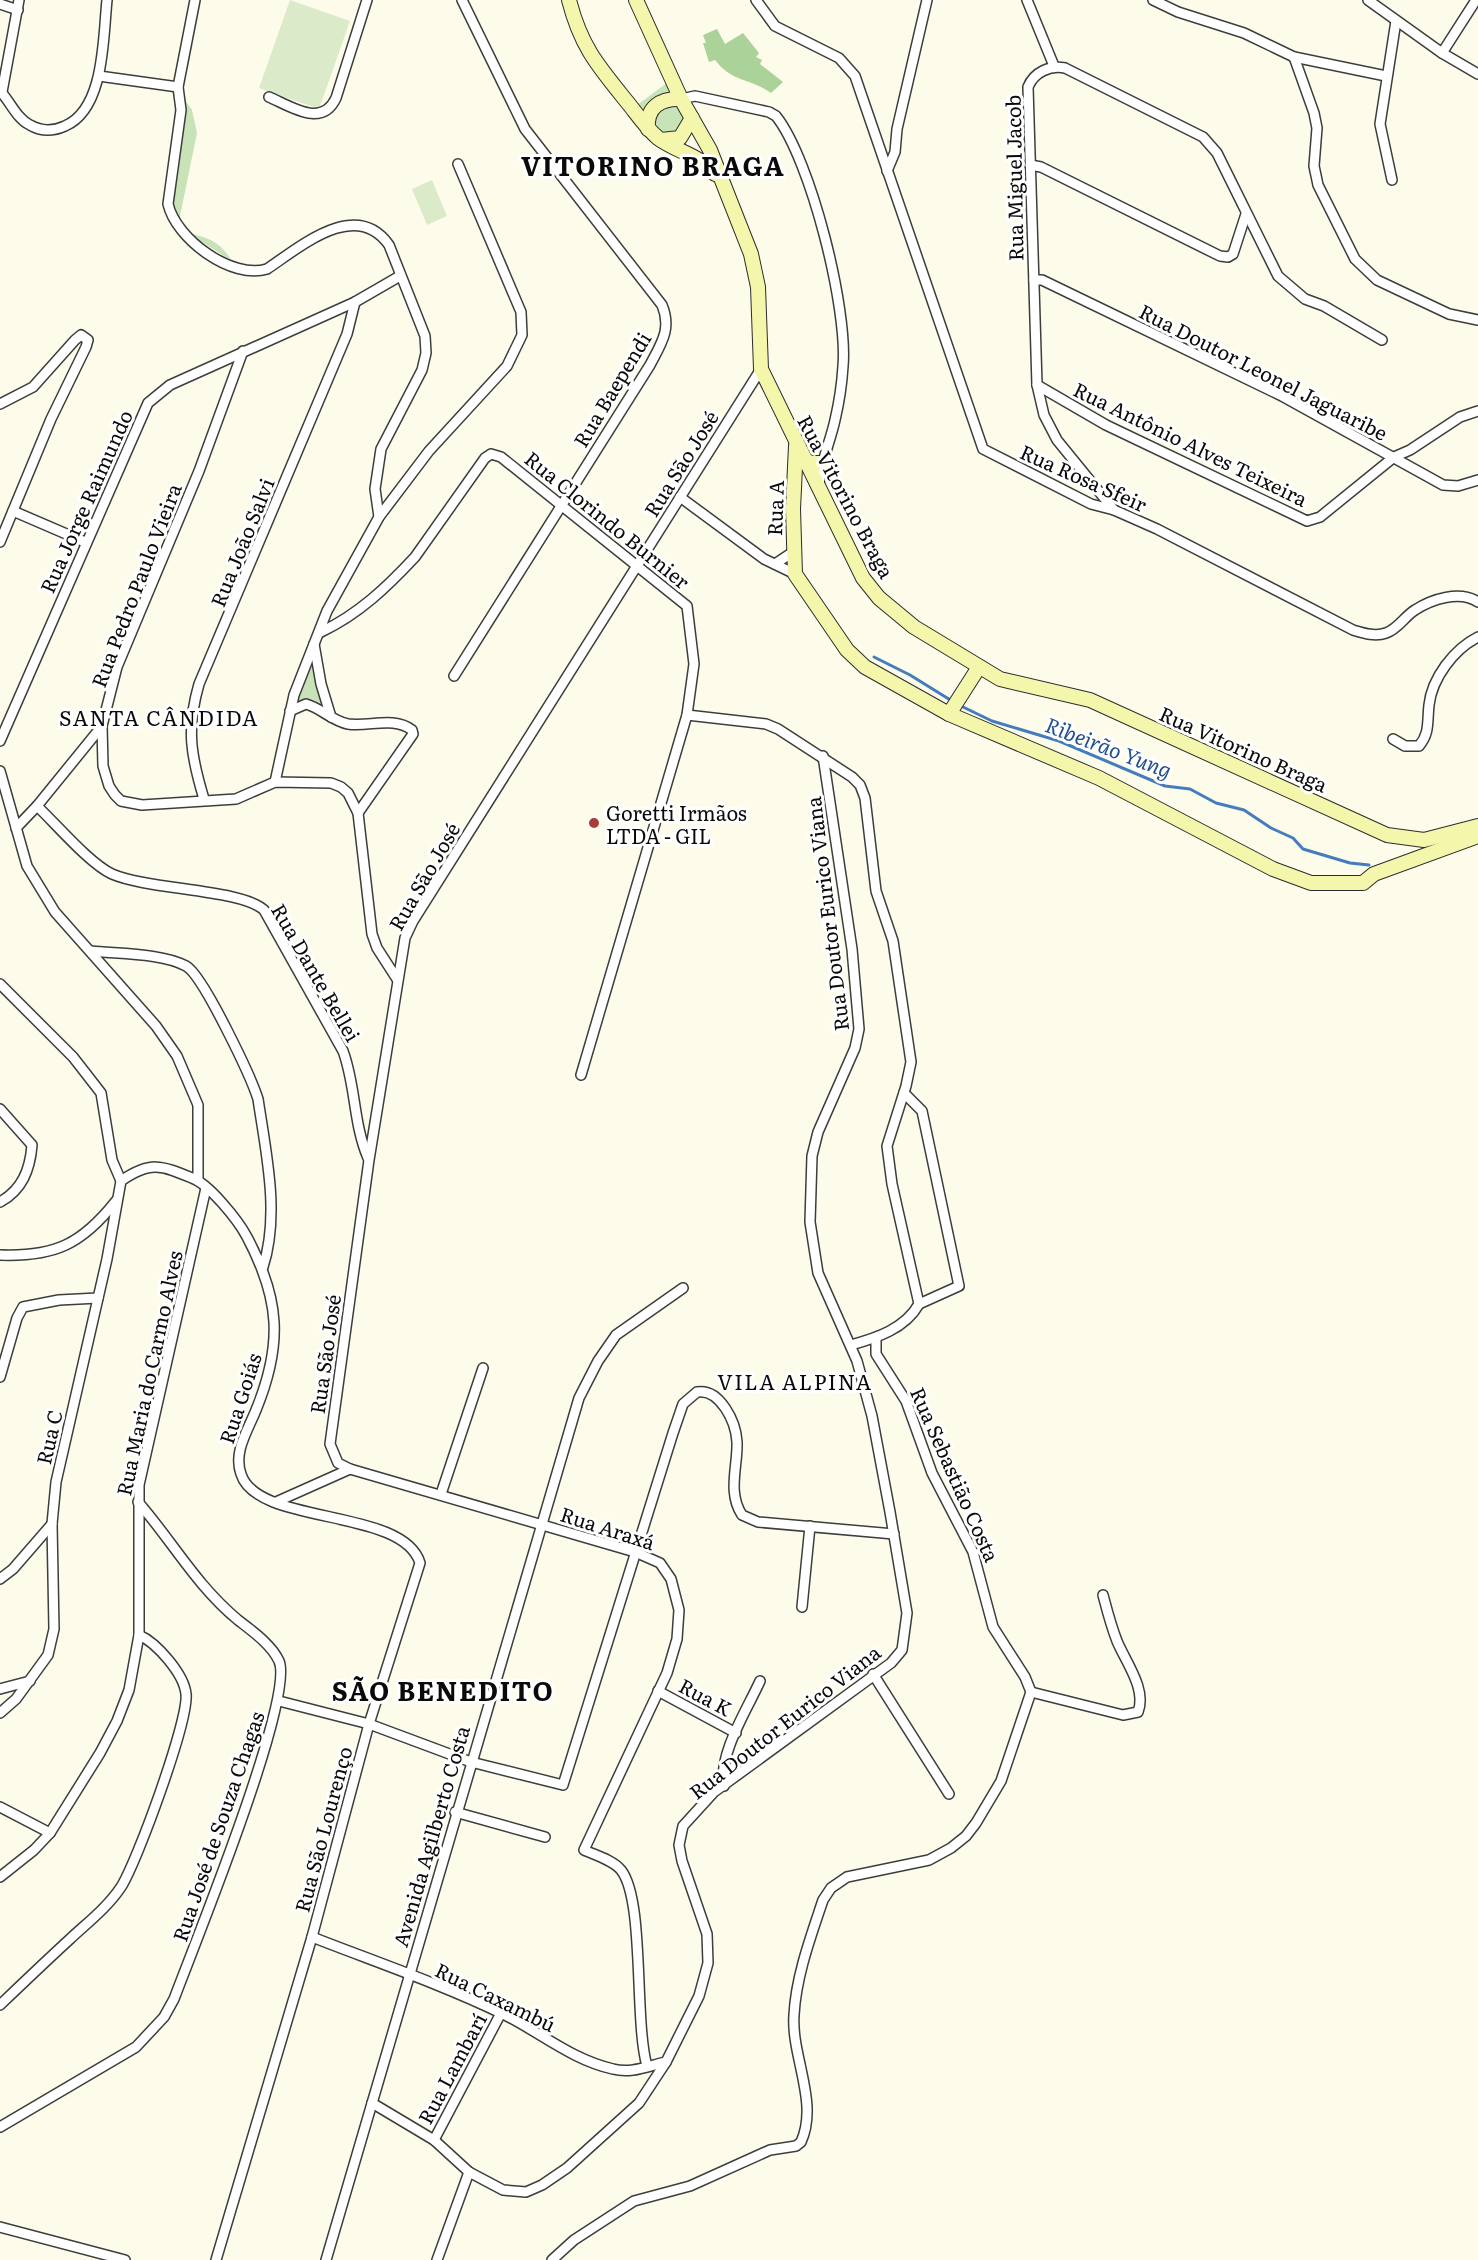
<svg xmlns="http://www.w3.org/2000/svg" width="1478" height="2260" font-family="Literata,serif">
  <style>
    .green { fill: #c9e3b8 }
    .forest { fill: #abd299 }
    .pitch { fill: #dbebc9 }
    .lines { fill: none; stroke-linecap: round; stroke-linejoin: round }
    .stream { stroke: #447cbd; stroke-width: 3 }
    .street-casing { stroke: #3d3d3d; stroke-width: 12 }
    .secondary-casing { stroke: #2c2c2c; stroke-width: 16 }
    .street { stroke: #fff; stroke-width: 9 }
    .secondary { stroke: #f4f6ac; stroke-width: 14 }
    .poi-dot { fill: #aa3d33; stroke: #fff; stroke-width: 2 }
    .labels { text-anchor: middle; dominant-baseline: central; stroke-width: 6; stroke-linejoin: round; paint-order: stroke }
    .street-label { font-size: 20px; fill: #0a0a0a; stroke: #fff }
    .poi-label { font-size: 20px; fill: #0a0a0a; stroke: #fff; text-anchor: start }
    .neighbourhood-label { font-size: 21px; letter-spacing: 1.5px; fill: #0a0a0a; stroke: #fff }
    .water-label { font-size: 21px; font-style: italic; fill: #23508d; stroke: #fff }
    .district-label { font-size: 26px; font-weight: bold; letter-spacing: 1.5px; fill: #0a0a0a; stroke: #fff }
  </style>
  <rect width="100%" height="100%" fill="#fdfcea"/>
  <g class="green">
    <path d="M 671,80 L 679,98 L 646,119 L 633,108 Z"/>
    <path d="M 180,93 L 192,110 L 197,133 L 178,226 L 169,191 Z"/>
    <circle cx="670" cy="119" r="15"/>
    <path d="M 189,234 C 208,236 222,244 232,261 Z"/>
    <path d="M 312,655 L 324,707 L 304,702 L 296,703 Z"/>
  </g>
  <path class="forest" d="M 717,29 L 725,44 L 743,33 L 759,53 L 756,57 L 762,60 L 760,64 L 783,82 L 771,93 C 748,77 733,83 715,60 L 709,62 L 703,43 L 706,43 L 703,35 Z"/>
  <g class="pitch">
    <path d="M 290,0 L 350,21 L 319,109 L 259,88 Z"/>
    <path d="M 432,180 L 447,216 L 427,225 L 412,189 Z"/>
  </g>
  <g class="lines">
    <g class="stream">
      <path d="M 874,657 L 910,675 L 952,701"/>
      <path d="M 961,706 L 992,721 L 1059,741 L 1165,786 L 1190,789 L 1216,803 L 1244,810 L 1271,828 L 1293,838 L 1303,849 L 1350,863 L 1369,865"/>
    </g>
    <defs>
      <g id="street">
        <path d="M 195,0 L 178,87 L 181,110 L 168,204 C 176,239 232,280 267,269 C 300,247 356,198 389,245 L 425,336 L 426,353 L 422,370 L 381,449 L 375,489 L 379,517"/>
        <path d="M 756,0 L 775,26 L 839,58 L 855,76 L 983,449 L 1091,504 L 1114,510 L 1157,529 L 1353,630 C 1363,633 1375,637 1386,633 C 1398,629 1405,616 1415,610 C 1432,599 1460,590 1478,602"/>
        <path d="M 1027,0 L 1054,66"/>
        <path d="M 1153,0 L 1178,12 L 1244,33 L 1294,57 L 1386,76"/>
        <path d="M 1368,0 L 1442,53 L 1478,74"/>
        <path d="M 0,4 L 18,10"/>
        <path d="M 1442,53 L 1476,0"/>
        <path d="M 1294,57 L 1314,113 L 1317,128 L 1314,166 L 1318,185 L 1355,259 L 1377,280 L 1449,314 L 1478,320"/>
        <path d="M 99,76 L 178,87"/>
        <path d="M 0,91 C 10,101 16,118 30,125 C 42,132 54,131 65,126 C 105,109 103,37 107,0"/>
        <path d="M 2,92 L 19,0"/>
        <path d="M 269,97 C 292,107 322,128 336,98 L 367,0"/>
        <path d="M 681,99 L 695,96 L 769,112 L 776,116 C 811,160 848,309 843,366 C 842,383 839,403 835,420 C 830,443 820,463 819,487"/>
        <path d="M 1030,165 L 1041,167 L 1220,256 L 1228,257 L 1233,254 L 1246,214"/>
        <path d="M 887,171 L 895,152 L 897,129 L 927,0"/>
        <path d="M 1392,180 L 1380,124 L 1396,21"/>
        <path d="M 1034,280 L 1042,280 L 1282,396 L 1443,485 L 1458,486 L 1478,480"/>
        <path d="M 243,351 L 199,471 L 117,667 L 102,726 L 103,766 L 109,786 L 115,795 L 121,801 L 142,805 L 236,799 L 275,782 L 331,783 L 341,787 L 348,793 L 358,813 L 372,934 L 377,948 L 397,979"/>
        <path d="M 1037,385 L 1106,425 L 1307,521 L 1320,517 L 1394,457 L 1410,450 L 1460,417 L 1478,411"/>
        <path d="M 0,404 L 33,387 L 75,340 L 81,335 L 88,340 L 86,347 L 51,419 L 0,542"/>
        <path d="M 680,497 L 764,559 L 795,574"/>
        <path d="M 1114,510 L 1057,440 L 1044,415 L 1037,385 L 1028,87 C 1034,72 1050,65 1065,68 L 1203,137 L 1217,153 L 1278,276 L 1305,299 L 1324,306 L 1382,340"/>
        <path d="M 13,511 L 85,542"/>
        <path d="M 775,564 L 793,552"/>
        <path d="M 321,632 C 359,614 387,587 415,557 L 485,458 L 491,454 L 501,457 L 687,606 L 694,664 L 687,715 L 581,1075"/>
        <path d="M 314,644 L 321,684 L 331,717"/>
        <path d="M 454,676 L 650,365 C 661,344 672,329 662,305 L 525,129 L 462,0"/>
        <path d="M 290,711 L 306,704 C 321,708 332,721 348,724 C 369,727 394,716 412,730 L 413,734 L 358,813"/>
        <path d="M 687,715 L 766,724 L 778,729 L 852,777 L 860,785 L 865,798 L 876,891 L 893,941 L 911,1062 L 906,1086 L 887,1146 L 892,1184 L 919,1304 C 905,1329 876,1338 851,1345"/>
        <path d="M 1393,739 L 1405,746 L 1419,746 C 1430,733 1427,722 1429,705 C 1432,678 1454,649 1478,637"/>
        <path d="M 0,741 L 148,403 L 170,385 L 355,302 L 400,276"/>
        <path d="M 0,771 L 27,866 L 55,912 L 156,1026 L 177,1056 L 198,1105 L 198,1180"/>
        <path d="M 275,782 L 294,695 L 327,611 L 379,517 L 429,451 L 507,366 L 522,335 L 521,312 L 458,164"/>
        <path d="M 204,799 C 191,756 186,729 199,684 L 347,334 L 355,302"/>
        <path d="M 37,806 C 56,824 90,864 112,874 C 149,890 241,889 264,910 L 343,1051 C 356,1086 353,1123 368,1158"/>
        <path d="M 16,828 L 37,806 L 102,726"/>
        <path d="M 91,951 C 118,954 162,953 186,966 C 203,975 251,1077 258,1099 C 266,1153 280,1214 263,1267"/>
        <path d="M 0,984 L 73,1057 L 101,1093 L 112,1160 L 121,1181"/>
        <path d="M 904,1093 L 922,1111 L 959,1286 L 919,1304"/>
        <path d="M 0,1109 L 32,1145 C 30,1170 22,1190 0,1202"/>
        <path d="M 0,1255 C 55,1257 82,1244 116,1201"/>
        <path d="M 0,1377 L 17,1318 L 23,1307 L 59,1300 L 98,1298"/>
        <path d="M 441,1494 L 483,1368"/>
        <path d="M 276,1502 L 350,1469"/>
        <path d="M 0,1579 L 13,1569 L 52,1524"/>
        <path d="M 802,1607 L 810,1526"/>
        <path d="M 873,1674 L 949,1794"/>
        <path d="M 0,1689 L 30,1681"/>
        <path d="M 658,1691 L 736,1733"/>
        <path d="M 1031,1692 L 1123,1715 L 1138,1712 C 1147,1689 1125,1661 1117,1641 C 1111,1626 1107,1610 1103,1595"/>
        <path d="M 279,1701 L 369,1724 L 471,1762 L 563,1785 L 673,1433 L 683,1404 L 697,1392 C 720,1388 736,1422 737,1442 C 738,1466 727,1492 742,1515 L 758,1522 L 894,1534"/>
        <path d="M 0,1713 L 16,1699 L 48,1655 L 54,1629 L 52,1524 L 56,1482 L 107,1259 L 121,1181 C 150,1161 161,1165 192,1178 C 209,1184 238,1220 247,1237 C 280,1299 283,1344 256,1410 C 248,1430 233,1452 241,1474 C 257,1526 403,1507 420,1563 L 369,1724 L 312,1937 L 216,2260"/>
        <path d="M 724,1786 C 718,1754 747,1710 760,1681"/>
        <path d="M 0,1807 L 50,1833"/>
        <path d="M 455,1812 L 545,1837"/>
        <path d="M 0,1877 L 34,1850 L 50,1833 L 100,1753 L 117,1721 L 129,1690 L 139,1635 L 139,1485 L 206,1188"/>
        <path d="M 312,1937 C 376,1962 441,1984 503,2014 C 540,2032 572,2060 613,2069 C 631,2074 648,2066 666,2062"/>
        <path d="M 0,2005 C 23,1983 46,1961 70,1939 C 87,1923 107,1908 121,1887 C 137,1862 189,1720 186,1694 C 184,1674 157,1643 139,1635"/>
        <path d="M 647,2066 C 634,2021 645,1900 621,1870 C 613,1860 595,1855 584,1850 L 667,1673 L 677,1639 L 679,1610 L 671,1579 L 660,1563 L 635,1552 L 350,1469 L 338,1463 L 330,1444 L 369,1160 L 405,938 L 413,921 L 761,369"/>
        <path d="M 372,2103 L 434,2140 L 469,2172 L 503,2190 L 526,2192 L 542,2185 L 567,2168 L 639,2103 L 666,2062 L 699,1996 L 708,1963 L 707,1934 L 682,1861 L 679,1845 L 683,1826 L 714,1792 L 891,1663 L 902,1650 L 907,1613 L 890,1512 L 872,1416 L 857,1361 L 818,1273 L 810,1222 L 812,1156 L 818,1132 L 855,1048 L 859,1029 L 852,949 L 823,756"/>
        <path d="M 0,2127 L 136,2047 L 164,2017 L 174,1999 C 193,1948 295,1698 279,1661 C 271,1644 252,1631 238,1620 C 195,1584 173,1542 138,1502"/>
        <path d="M 434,2140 L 501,2013"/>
        <path d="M 0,2227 L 125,2260"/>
        <path d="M 326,2260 L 579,1398 L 598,1361 L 616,1335 L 683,1288"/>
        <path d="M 437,2260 L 469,2172"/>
        <path d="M 552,2260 L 574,2240 L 634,2201 L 690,2186 L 770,2150 L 796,2146 L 801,2142 C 819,2102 791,2056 794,2015 C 796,1976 811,1936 823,1900 L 831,1888 L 847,1877 L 929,1860 L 951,1848 L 966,1836 L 976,1823 L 1001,1781 L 1031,1692 L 1025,1677 L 993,1627 L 973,1552 L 932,1473 L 906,1401 L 876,1354 L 876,1338"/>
      </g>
      <g id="secondary">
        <path d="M 569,0 C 581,47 598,66 628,103 C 637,114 646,128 658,138 C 677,152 700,155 715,174"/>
        <path d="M 636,0 L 681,99 L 710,150 L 751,254 L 758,287 L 761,369 L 863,578 L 879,598 L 914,627 L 1000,679 L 1090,700 L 1387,835 L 1424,840 L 1478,826"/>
        <path d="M 648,129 C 646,107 661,98 681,99"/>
        <path d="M 661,140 L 680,138 L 692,118"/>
        <path d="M 796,446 L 793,509 L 795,574 L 847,650 L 865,667 L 949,714 L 1099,778 L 1273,869 L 1311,883 L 1363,883 L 1374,874 L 1478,836"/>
        <path d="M 803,459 L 811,463 L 822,463"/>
        <path d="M 949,714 L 979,667"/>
      </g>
    </defs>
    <use href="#street" class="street-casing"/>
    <use href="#secondary" class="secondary-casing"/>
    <use href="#street" class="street"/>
    <use href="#secondary" class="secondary"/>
  </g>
  <circle class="poi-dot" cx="594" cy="823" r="6"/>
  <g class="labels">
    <g class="street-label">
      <text transform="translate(1013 178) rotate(-91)">Rua Miguel Jacob</text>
      <text transform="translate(1264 371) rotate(27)">Rua Doutor Leonel Jaguaribe</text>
      <text transform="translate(611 389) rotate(-59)">Rua Baependi</text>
      <text transform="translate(1191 443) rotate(26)">Rua Antônio Alves Teixeira</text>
      <text transform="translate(680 463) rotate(-58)">Rua São José</text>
      <text transform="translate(1084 477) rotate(24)">Rua Rosa Sfeir</text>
      <text transform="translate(847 496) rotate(62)">Rua Vitorino Braga</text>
      <text transform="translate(85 501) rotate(-66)">Rua Jorge Raimundo</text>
      <text transform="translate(774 508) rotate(-88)">Rua A</text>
      <text transform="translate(608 519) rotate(39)">Rua Clorindo Burnier</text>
      <text transform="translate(241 542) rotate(-68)">Rua João Salvi</text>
      <text transform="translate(135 585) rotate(-69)">Rua Pedro Paulo Vieira</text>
      <text transform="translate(1244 748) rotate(24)">Rua Vitorino Braga</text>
      <text transform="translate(423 876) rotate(-60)">Rua São José</text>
      <text transform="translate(826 914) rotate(-97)">Rua Doutor Eurico Viana</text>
      <text transform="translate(317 972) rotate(60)">Rua Dante Bellei</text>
      <text transform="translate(324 1354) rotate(-82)">Rua São José</text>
      <text transform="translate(148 1373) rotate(-78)">Rua Maria do Carmo Alves</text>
      <text transform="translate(239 1398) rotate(-72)">Rua Goiás</text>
      <text transform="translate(48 1437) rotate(-77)">Rua C</text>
      <text transform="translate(956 1474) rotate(66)">Rua Sebastião Costa</text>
      <text transform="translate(608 1527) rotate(18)">Rua Araxá</text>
      <text transform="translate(706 1696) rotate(28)">Rua K</text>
      <text transform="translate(784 1721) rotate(-38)">Rua Doutor Eurico Viana</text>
      <text transform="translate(217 1826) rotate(-71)">Rua José de Souza Chagas</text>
      <text transform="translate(322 1829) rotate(-75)">Rua São Lourenço</text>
      <text transform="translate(430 1836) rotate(-74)">Avenida Agilberto Costa</text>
      <text transform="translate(496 1996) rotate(26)">Rua Caxambú</text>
      <text transform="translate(451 2068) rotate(-62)">Rua Lambarí</text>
    </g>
    <g class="poi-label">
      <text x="606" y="812">Goretti Irmãos<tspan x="606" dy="23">LTDA - GIL</tspan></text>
    </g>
    <g class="neighbourhood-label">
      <text x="159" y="716">SANTA CÂNDIDA</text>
      <text x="795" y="1380">VILA ALPINA</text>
    </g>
    <g class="water-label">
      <text transform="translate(1109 746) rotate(21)">Ribeirão Yung</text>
    </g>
    <g class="district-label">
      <text x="653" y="164">VITORINO BRAGA</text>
      <text x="443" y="1689">SÃO BENEDITO</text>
    </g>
  </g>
</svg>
